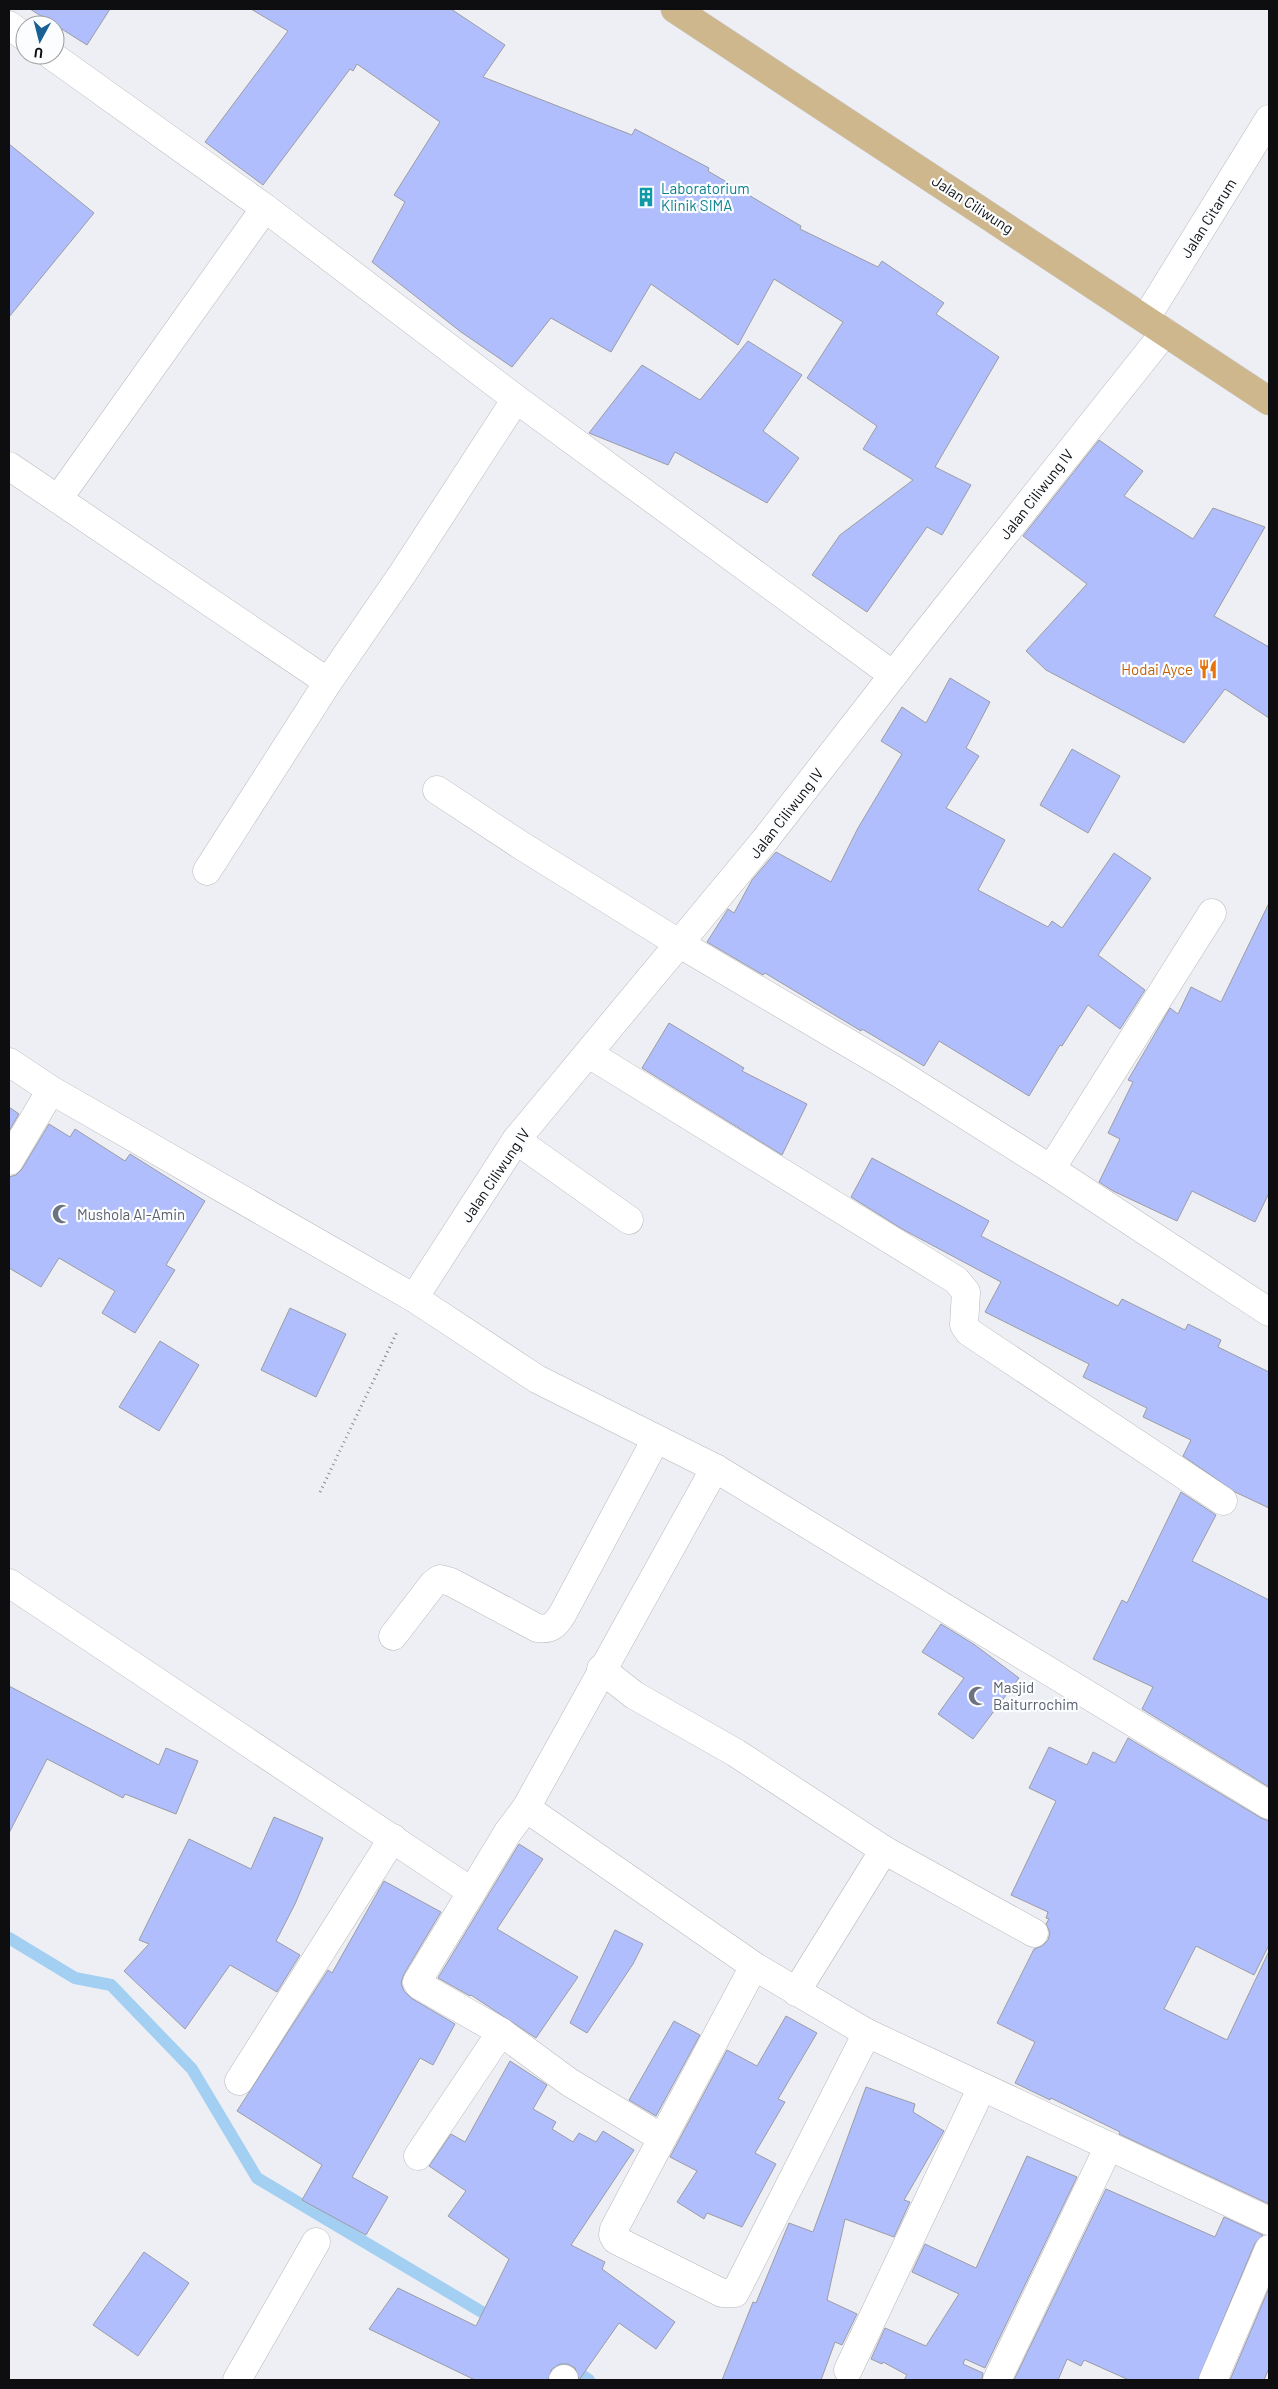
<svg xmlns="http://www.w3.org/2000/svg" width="1278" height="2389" font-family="Barlow,sans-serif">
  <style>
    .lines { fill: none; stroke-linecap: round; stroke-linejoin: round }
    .stream { stroke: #a2cff2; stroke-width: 12 }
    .building { fill: #b0befe; stroke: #9c9da2 }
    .minor-casing { stroke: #b8b9be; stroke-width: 29 }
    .major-casing { stroke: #cacaca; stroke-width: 29 }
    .path { stroke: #858589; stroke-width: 3; stroke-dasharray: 1 4; stroke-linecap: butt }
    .minor { stroke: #fff; stroke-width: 28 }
    .major { stroke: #ceb78c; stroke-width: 28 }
    .labels { text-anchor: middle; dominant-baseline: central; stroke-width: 4.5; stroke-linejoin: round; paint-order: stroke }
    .culture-label { font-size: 15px; fill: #0d838f; stroke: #fcfdff; text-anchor: start }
    .street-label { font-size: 15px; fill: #0e0e10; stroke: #fcfdff }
    .food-label { font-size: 15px; fill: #c56008; stroke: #fcfdff; text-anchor: end }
    .worship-label { font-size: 15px; fill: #5b616d; stroke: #fcfdff; text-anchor: start }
  </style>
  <rect width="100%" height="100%" fill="#eeeff4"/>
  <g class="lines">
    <g class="stream">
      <path d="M 9,1938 L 75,1978 L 111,1985 L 192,2069 L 257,2178 L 497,2321"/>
      <path d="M 552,2355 L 589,2380"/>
    </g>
  </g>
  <g class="building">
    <path d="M 30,9 L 110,9 L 87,45 Z"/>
    <path d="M 251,9 L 451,9 L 505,45 L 483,77 L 632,135 L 635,129 L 709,168 L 708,171 L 801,226 L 800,229 L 878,267 L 882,261 L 944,303 L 936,314 L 999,357 L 935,467 L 971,485 L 942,535 L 927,527 L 867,612 L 812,575 L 840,535 L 913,480 L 863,449 L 877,426 L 807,378 L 843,322 L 774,279 L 738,345 L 651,284 L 611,352 L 551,318 L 512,367 L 461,332 L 372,262 L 405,202 L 394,195 L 440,122 L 357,64 L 353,71 L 350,69 L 263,185 L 205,142 L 288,31 Z"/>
    <path d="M 9,144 L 94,213 L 9,317 Z"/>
    <path d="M 748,341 L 802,375 L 763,431 L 799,458 L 767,503 L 675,452 L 668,465 L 589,433 L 642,365 L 700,400 Z"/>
    <path d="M 1099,440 L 1143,471 L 1124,496 L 1193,539 L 1213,508 L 1265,527 L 1214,616 L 1269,647 L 1269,718 L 1225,689 L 1184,743 L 1046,670 L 1026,651 L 1087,584 L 1023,536 Z"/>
    <path d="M 950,678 L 990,702 L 966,748 L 979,756 L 946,808 L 1005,840 L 978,890 L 1048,927 L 1052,921 L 1062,928 L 1114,853 L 1151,878 L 1098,955 L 1145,990 L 1120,1029 L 1088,1005 L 1062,1046 L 1060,1045 L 1029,1096 L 939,1041 L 924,1066 L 862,1029 L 861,1031 L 765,973 L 763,975 L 707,942 L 728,909 L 734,913 L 752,880 L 776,852 L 831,882 L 858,828 L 902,754 L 881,741 L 902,707 L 926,723 Z"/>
    <path d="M 1072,749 L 1120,776 L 1088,833 L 1040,805 Z"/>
    <path d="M 1269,903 L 1269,1193 L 1255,1222 L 1192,1191 L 1177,1221 L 1113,1191 L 1099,1182 L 1120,1139 L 1108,1133 L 1133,1082 L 1128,1080 L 1170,1008 L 1178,1014 L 1191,987 L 1221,1002 Z"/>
    <path d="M 669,1023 L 744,1068 L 742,1071 L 807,1104 L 782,1155 L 642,1068 Z"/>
    <path d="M 9,1107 L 19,1114 L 9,1131 Z"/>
    <path d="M 49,1124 L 70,1137 L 75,1129 L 125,1161 L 130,1154 L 205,1201 L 166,1265 L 175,1270 L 135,1333 L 102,1313 L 115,1291 L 59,1258 L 41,1287 L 9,1268 L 9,1177 L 16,1175 L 22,1169 Z"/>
    <path d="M 872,1158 L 989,1221 L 981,1236 L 1118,1306 L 1122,1299 L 1185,1330 L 1188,1324 L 1221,1340 L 1218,1347 L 1269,1372 L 1269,1508 L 1235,1492 L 1183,1456 L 1191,1440 L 1143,1417 L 1147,1408 L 1083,1377 L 1089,1364 L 985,1312 L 1001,1282 L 902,1229 L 851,1197 Z"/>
    <path d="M 290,1308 L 346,1334 L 316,1397 L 261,1370 Z"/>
    <path d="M 160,1341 L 199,1365 L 159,1431 L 119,1407 Z"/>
    <path d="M 1181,1492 L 1216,1515 L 1192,1561 L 1269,1600 L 1269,1787 L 1142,1709 L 1153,1687 L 1093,1659 L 1122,1600 L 1127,1603 Z"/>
    <path d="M 941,1624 L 975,1645 L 1019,1678 L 973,1739 L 938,1714 L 964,1678 L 922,1652 Z"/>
    <path d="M 9,1686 L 159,1765 L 166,1748 L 198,1761 L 176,1814 L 125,1794 L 123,1798 L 47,1759 L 9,1833 Z"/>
    <path d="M 1128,1738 L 1261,1818 L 1269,1821 L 1269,1945 L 1254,1975 L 1196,1946 L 1164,2009 L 1227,2040 L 1269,1951 L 1269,2204 L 1119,2134 L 1120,2132 L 1051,2098 L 1050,2100 L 1015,2083 L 1035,2042 L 997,2023 L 1034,1949 L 1042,1946 L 1048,1940 L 1050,1933 L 1046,1924 L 1049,1919 L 1046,1918 L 1048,1912 L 1011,1895 L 1056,1801 L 1029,1788 L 1049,1747 L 1087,1765 L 1093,1752 L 1115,1763 Z"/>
    <path d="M 274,1817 L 323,1838 L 295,1904 L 276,1941 L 300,1955 L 277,1992 L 230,1965 L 185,2029 L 124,1971 L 149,1944 L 139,1940 L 189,1839 L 251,1869 Z"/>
    <path d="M 519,1844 L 543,1859 L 497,1929 L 578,1977 L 536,2038 L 471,1995 L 470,1996 L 438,1978 Z"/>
    <path d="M 384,1881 L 441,1912 L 404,1974 L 401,1983 L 404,1991 L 411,1998 L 455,2024 L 433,2065 L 420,2058 L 352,2177 L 388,2197 L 366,2235 L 302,2200 L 322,2165 L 237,2111 L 328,1970 L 332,1973 Z"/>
    <path d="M 615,1930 L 643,1944 L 633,1964 L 587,2033 L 570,2023 Z"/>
    <path d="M 786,2016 L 817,2033 L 778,2099 L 785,2102 L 755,2153 L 776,2164 L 742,2227 L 707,2213 L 704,2219 L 677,2202 L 697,2171 L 670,2157 L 727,2050 L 757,2066 Z"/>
    <path d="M 674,2021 L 700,2035 L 656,2116 L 629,2100 Z"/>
    <path d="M 510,2061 L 547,2085 L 533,2109 L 556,2122 L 552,2129 L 573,2142 L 579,2133 L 596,2142 L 603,2131 L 634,2150 L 571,2245 L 605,2262 L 602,2269 L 675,2322 L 656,2349 L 619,2323 L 579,2380 L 575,2368 L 568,2364 L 560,2364 L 552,2369 L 548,2380 L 475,2380 L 369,2329 L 398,2288 L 476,2326 L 509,2259 L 448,2216 L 466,2191 L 429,2166 L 451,2134 L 465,2142 Z"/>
    <path d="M 866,2087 L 915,2104 L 913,2112 L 944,2131 L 904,2200 L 910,2202 L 894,2237 L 845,2219 L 827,2300 L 857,2314 L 842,2345 L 835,2342 L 821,2380 L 722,2380 L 753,2302 L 756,2303 L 789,2223 L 813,2232 Z"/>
    <path d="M 1027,2156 L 1077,2177 L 985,2368 L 965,2359 L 963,2364 L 983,2373 L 982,2380 L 904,2380 L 907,2375 L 883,2362 L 882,2364 L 871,2359 L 885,2328 L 926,2346 L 959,2294 L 912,2272 L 925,2244 L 976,2268 Z"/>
    <path d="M 1106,2189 L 1215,2237 L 1224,2217 L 1263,2235 L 1255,2243 L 1198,2380 L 1129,2380 L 1084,2360 L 1081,2366 L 1067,2359 L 1058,2380 L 1014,2380 Z"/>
    <path d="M 144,2252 L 189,2283 L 138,2356 L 93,2325 Z"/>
    <path d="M 1269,2288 L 1269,2368 L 1264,2380 L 1230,2380 Z"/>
  </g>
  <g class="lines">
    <defs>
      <g id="minor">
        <path d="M 9,25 L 25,37"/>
        <path d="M 51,55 L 265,208 L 516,399 L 893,675"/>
        <path d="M 1146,318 L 1269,119"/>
        <path d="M 9,466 L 328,682"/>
        <path d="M 58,499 L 265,208"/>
        <path d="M 437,790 L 522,846 L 680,944 L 894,1070 L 1051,1169 L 1269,1312"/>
        <path d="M 207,871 L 328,682 L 403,573 L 516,399"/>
        <path d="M 589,1054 L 956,1280 L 966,1292 L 964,1325 L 969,1332 L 1223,1501"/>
        <path d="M 9,1062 L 51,1090 L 414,1298 L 537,1379 L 715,1468 L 1269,1805"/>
        <path d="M 516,1140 L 629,1220"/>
        <path d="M 9,1161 L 51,1090"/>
        <path d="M 1051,1169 L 1212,913"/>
        <path d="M 414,1298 L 516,1140 L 765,840 L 922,638 L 1165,332"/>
        <path d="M 9,1583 L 472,1892"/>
        <path d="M 393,1636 L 433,1584 L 440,1579 L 451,1582 L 537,1628 C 551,1630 556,1625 563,1613 L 656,1439"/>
        <path d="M 601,1669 L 634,1695 L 736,1753 L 884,1850 L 1034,1933"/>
        <path d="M 526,1808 L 715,1468"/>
        <path d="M 754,1966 L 614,2229 L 613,2235 L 616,2240 L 722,2293 L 735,2293 L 867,2033"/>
        <path d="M 796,1992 L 884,1850"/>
        <path d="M 239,2081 L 393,1838"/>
        <path d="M 662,2138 L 569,2082 L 501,2032 L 419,1985 L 417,1982 L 508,1832 L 526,1808 L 754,1966 L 867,2033 L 1269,2221"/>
        <path d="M 418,2156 L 501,2032"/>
        <path d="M 848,2370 L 982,2087"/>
        <path d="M 237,2380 L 316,2242"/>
        <path d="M 563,2380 L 564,2379"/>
        <path d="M 997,2380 L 1109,2146"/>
        <path d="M 1213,2380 L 1269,2249"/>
      </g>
      <path id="major" d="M 675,9 L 1269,401"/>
    </defs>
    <use href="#minor" class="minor-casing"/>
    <use href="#major" class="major-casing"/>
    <path class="path" d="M 320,1492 L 398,1330"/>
    <use href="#minor" class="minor"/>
    <use href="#major" class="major"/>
  </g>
  <defs>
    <symbol id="building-bare" viewBox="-9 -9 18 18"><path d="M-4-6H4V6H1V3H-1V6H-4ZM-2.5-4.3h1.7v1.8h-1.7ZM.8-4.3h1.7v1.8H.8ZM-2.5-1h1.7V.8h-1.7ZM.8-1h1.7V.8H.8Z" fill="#0f9aa8" stroke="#fcfdff" stroke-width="2.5" paint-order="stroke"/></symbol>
    <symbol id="restaurant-bare" viewBox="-9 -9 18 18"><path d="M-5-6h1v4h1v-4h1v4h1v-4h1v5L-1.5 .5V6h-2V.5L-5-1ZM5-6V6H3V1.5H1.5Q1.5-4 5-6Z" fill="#e8710a" stroke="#fcfdff" stroke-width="2.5" paint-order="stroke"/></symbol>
    <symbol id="mosque-bare" viewBox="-9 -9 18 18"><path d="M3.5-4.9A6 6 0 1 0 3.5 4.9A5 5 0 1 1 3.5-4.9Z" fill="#6b7280" stroke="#fcfdff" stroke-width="2.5" paint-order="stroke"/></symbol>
  </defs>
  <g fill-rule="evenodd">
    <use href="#building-bare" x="632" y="183" width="28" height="28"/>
    <use href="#restaurant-bare" x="1194" y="655" width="28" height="28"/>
    <use href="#mosque-bare" x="48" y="1200" width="28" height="28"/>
    <use href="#mosque-bare" x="964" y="1682" width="28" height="28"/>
  </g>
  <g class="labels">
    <g class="culture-label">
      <text x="661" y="188">Laboratorium<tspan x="661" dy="17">Klinik SIMA</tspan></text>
    </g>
    <g class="street-label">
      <text transform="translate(973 204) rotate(33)">Jalan Ciliwung</text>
      <text transform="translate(1208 218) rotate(-58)">Jalan Citarum</text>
      <text transform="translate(1036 494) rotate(-52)">Jalan Ciliwung IV</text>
      <text transform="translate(786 813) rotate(-52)">Jalan Ciliwung IV</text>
      <text transform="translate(495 1175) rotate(-56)">Jalan Ciliwung IV</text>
    </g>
    <g class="food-label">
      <text x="1193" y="669">Hodai Ayce</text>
    </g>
    <g class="worship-label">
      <text x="77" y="1214">Mushola Al-Amin</text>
      <text x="993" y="1687">Masjid<tspan x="993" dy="17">Baiturrochim</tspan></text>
    </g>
  </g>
  <rect width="1278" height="2389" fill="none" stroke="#0e0e10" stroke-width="20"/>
  <g transform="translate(40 40) rotate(187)"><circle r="24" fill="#fcfdff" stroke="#9d9d9f"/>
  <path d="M0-4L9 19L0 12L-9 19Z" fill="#196094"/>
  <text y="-8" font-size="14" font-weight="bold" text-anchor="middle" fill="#0e0e10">U</text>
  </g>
</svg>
